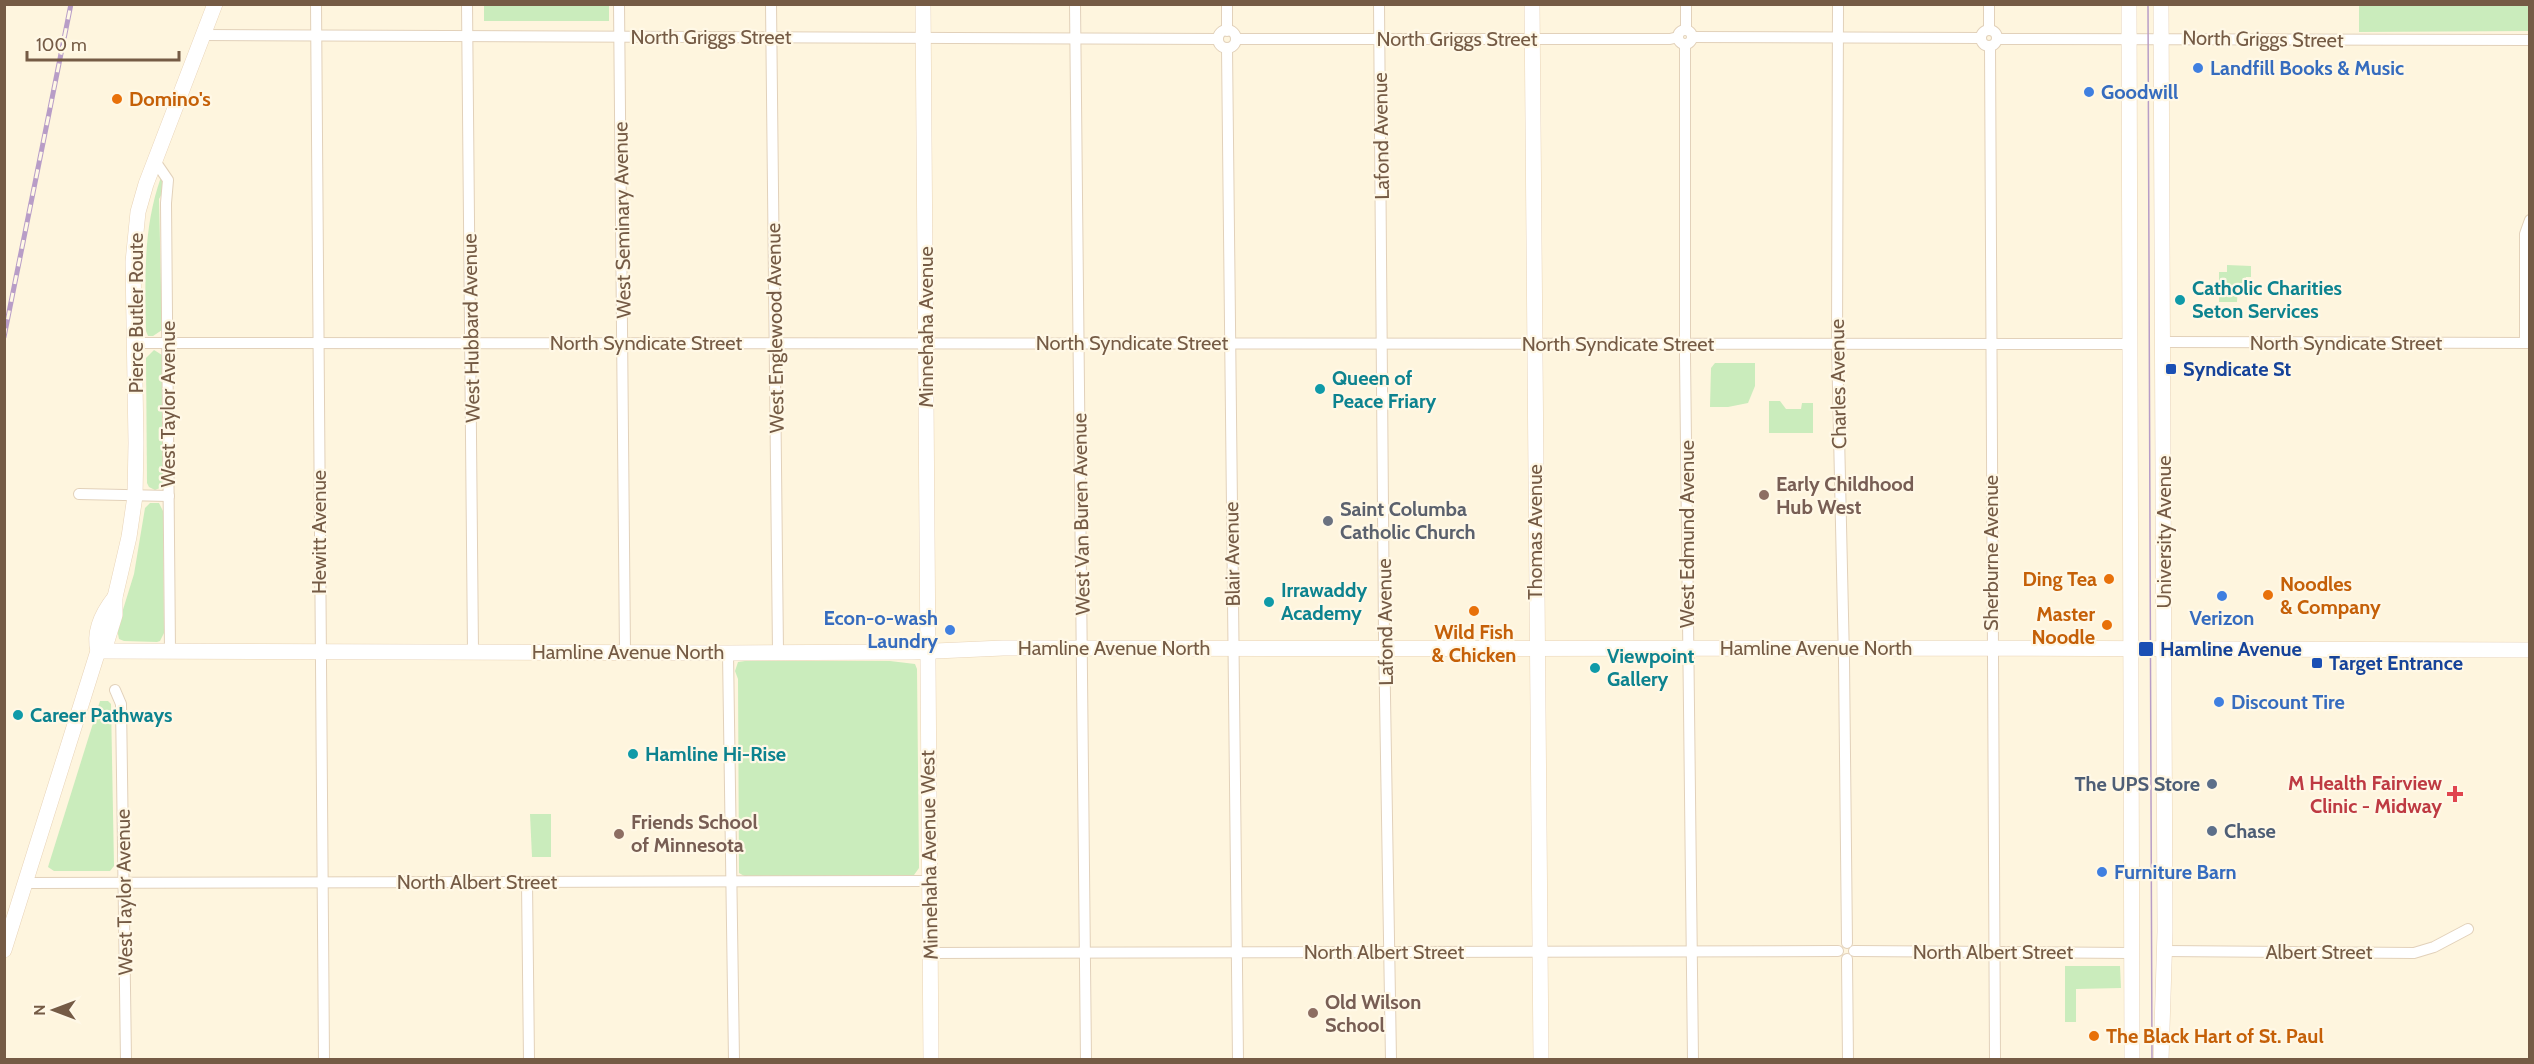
<svg xmlns="http://www.w3.org/2000/svg" width="2534" height="1064" font-family="Cabin,sans-serif">
  <style>
    .green { fill: #caecbc }
    .lines { fill: none; stroke-linecap: round; stroke-linejoin: round }
    .street-casing { stroke: #e2d1ba; stroke-width: 12 }
    .secondary-casing { stroke: #e8d3b7; stroke-width: 16 }
    .street { stroke: #fff; stroke-width: 10 }
    .secondary { stroke: #fff; stroke-width: 15 }
    .tram { stroke: #b89dc7; stroke-width: 1.5 }
    .rail-casing { stroke: #b89dc7; stroke-width: 5 }
    .rail { stroke: #fff8e6; stroke-width: 3; stroke-dasharray: 9; stroke-linecap: butt }
    .shop-dot { fill: #3f7fe0; stroke: #fff8e6; stroke-width: 2 }
    .food-dot { fill: #e8710a; stroke: #fff8e6; stroke-width: 2 }
    .culture-dot { fill: #0f9aa8; stroke: #fff8e6; stroke-width: 2 }
    .transit-dot { fill: #1a4fb4; stroke: #fff8e6; stroke-width: 2 }
    .education-dot { fill: #8d6e63; stroke: #fff8e6; stroke-width: 2 }
    .worship-dot { fill: #6b7280; stroke: #fff8e6; stroke-width: 2 }
    .service-dot { fill: #5c6f8a; stroke: #fff8e6; stroke-width: 2 }
    .health-dot { fill: #e0444e; stroke: #fff8e6; stroke-width: 2 }
    .labels { text-anchor: middle; dominant-baseline: central; stroke-width: 4.5; stroke-linejoin: round; paint-order: stroke }
    .street-label { font-size: 20px; fill: #755b45; stroke: #fff8e6 }
    .shop-label { font-size: 20px; font-weight: bold; fill: #366cbe; stroke: #fff8e6; text-anchor: start }
    .food-label { font-size: 20px; font-weight: bold; fill: #c56008; stroke: #fff8e6; text-anchor: start }
    .culture-label { font-size: 20px; font-weight: bold; fill: #0d838f; stroke: #fff8e6; text-anchor: start }
    .transit-label { font-size: 20px; font-weight: bold; fill: #164399; stroke: #fff8e6; text-anchor: start }
    .education-label { font-size: 20px; font-weight: bold; fill: #785e54; stroke: #fff8e6; text-anchor: start }
    .worship-label { font-size: 20px; font-weight: bold; fill: #5b616d; stroke: #fff8e6; text-anchor: start }
    .health-label { font-size: 20px; font-weight: bold; fill: #be3a42; stroke: #fff8e6; text-anchor: end }
    .service-label { font-size: 20px; font-weight: bold; fill: #4e5e75; stroke: #fff8e6; text-anchor: end }
  </style>
  <rect width="100%" height="100%" fill="#fef5de"/>
  <g class="green">
    <rect x="484" y="5" width="125" height="16"/>
    <path d="M 2359,5 L 2529,5 L 2529,31 L 2359,32 Z"/>
    <path d="M 161,177 L 165,188 L 159,199 L 162,330 L 153,336 L 148,336 L 146,331 C 145,278 143,228 161,177 Z"/>
    <path d="M 2227,265 L 2251,266 L 2251,277 L 2246,277 L 2245,282 L 2238,284 L 2237,302 L 2219,302 L 2219,272 L 2227,272 Z"/>
    <path d="M 154,350 L 162,355 L 163,482 L 162,487 L 155,490 L 149,487 L 147,483 L 146,358 Z"/>
    <path d="M 1715,363 L 1755,363 L 1755,386 L 1748,403 L 1728,407 L 1710,407 L 1711,368 Z"/>
    <path d="M 1769,401 L 1780,401 L 1786,409 L 1801,409 L 1802,403 L 1813,403 L 1813,433 L 1769,433 Z"/>
    <path d="M 150,503 L 159,503 L 163,511 L 164,633 L 160,641 L 157,642 L 124,641 L 119,639 L 117,629 L 134,574 L 145,508 Z"/>
    <path d="M 745,661 L 890,661 L 915,664 L 917,669 L 919,868 L 914,875 L 746,877 L 739,873 L 738,679 L 735,671 L 738,662 Z"/>
    <path d="M 100,701 L 108,701 L 111,704 L 114,866 L 110,871 L 54,871 L 48,867 Z"/>
    <path d="M 530,814 L 551,814 L 551,857 L 532,857 Z"/>
    <path d="M 2065,966 L 2120,966 L 2121,988 L 2076,989 L 2076,1022 L 2065,1022 Z"/>
  </g>
  <g class="lines">
    <defs>
      <g id="street">
        <path d="M 316,4 L 324,1060"/>
        <path d="M 467,4 L 473,652"/>
        <path d="M 619,4 L 625,652"/>
        <path d="M 771,4 L 778,652"/>
        <path d="M 1075,4 L 1086,1060"/>
        <path d="M 1227,4 L 1227,31"/>
        <path d="M 1379,4 L 1384,636 L 1391,1060"/>
        <path d="M 1686,4 L 1686,30"/>
        <path d="M 1838,4 L 1837,344 L 1844,660 L 1847,943"/>
        <circle cx="1989" cy="38" r="8"/>
        <circle cx="1685" cy="37" r="7"/>
        <path d="M 1989,30 L 1989,4"/>
        <circle cx="1227" cy="39" r="9"/>
        <path d="M 203,35 L 1218,39"/>
        <path d="M 1692,37 L 1981,38"/>
        <path d="M 1236,39 L 1670,39 L 1678,37"/>
        <path d="M 1997,39 L 2530,40"/>
        <path d="M 1685,45 L 1685,356 L 1693,1060"/>
        <path d="M 1990,46 L 1995,1060"/>
        <path d="M 1227,48 L 1238,1060"/>
        <path d="M 155,161 L 168,180 L 166,203 L 170,651"/>
        <path d="M 2163,342 L 2530,343"/>
        <path d="M 135,343 L 2130,344"/>
        <path d="M 2525,343 L 2525,234 L 2530,220"/>
        <path d="M 79,494 L 169,496"/>
        <path d="M 728,653 L 734,1060"/>
        <path d="M 115,690 L 121,704 L 126,1060"/>
        <path d="M 527,882 L 529,1060"/>
        <path d="M 25,883 L 928,881"/>
        <path d="M 1854,951 L 2131,953"/>
        <path d="M 2164,951 L 2414,953 L 2434,947 L 2468,929"/>
        <path d="M 930,953 L 1838,951"/>
        <path d="M 1847,959 L 1848,1060"/>
      </g>
      <g id="secondary">
        <path d="M 923,4 L 931,1060"/>
        <path d="M 1532,4 L 1541,1060"/>
        <path d="M 2129,4 L 2132,1060"/>
        <path d="M 98,651 L 728,653 L 913,652 L 1003,648 C 1512,650 2021,646 2530,650"/>
        <path d="M 98,651 C 93,631 103,612 115,597"/>
        <path d="M 4,950 L 98,651 L 107,641 L 115,615 L 115,597 L 129,537 L 135,496 L 136,443 L 133,262 L 138,212 L 146,184 L 215,4"/>
        <path d="M 2161,1060 L 2165,932 L 2161,4"/>
      </g>
    </defs>
    <use href="#street" class="street-casing"/>
    <use href="#secondary" class="secondary-casing"/>
    <use href="#street" class="street"/>
    <use href="#secondary" class="secondary"/>
    <path class="tram" d="M 2148,4 L 2152,1060"/>
    <defs>
      <path id="rail" d="M 4,337 L 71,4"/>
    </defs>
    <use href="#rail" class="rail-casing"/>
    <use href="#rail" class="rail"/>
  </g>
  <g class="shop-dot">
    <circle cx="2198" cy="68" r="6"/>
    <circle cx="2089" cy="92" r="6"/>
    <circle cx="2222" cy="596" r="6"/>
    <circle cx="950" cy="630" r="6"/>
    <circle cx="2219" cy="702" r="6"/>
    <circle cx="2102" cy="872" r="6"/>
  </g>
  <g class="food-dot">
    <circle cx="117" cy="99" r="6"/>
    <circle cx="2109" cy="579" r="6"/>
    <circle cx="2268" cy="595" r="6"/>
    <circle cx="1474" cy="611" r="6"/>
    <circle cx="2107" cy="625" r="6"/>
    <circle cx="2094" cy="1036" r="6"/>
  </g>
  <g class="culture-dot">
    <circle cx="2180" cy="300" r="6"/>
    <circle cx="1320" cy="389" r="6"/>
    <circle cx="1269" cy="602" r="6"/>
    <circle cx="1595" cy="668" r="6"/>
    <circle cx="18" cy="715" r="6"/>
    <circle cx="633" cy="754" r="6"/>
  </g>
  <g class="transit-dot">
    <rect x="2165" y="363" width="12" height="12" rx="3"/>
    <rect x="2138" y="641" width="16" height="16" rx="3"/>
    <rect x="2311" y="657" width="12" height="12" rx="3"/>
  </g>
  <g class="education-dot">
    <circle cx="1764" cy="495" r="6"/>
    <circle cx="619" cy="834" r="6"/>
    <circle cx="1313" cy="1013" r="6"/>
  </g>
  <circle class="worship-dot" cx="1328" cy="521" r="6"/>
  <g class="service-dot">
    <circle cx="2212" cy="784" r="6"/>
    <circle cx="2212" cy="831" r="6"/>
  </g>
  <path class="health-dot" d="M2452 785h6v6h6v6h-6v6h-6v-6h-6v-6h6z"/>
  <g class="labels">
    <g class="street-label">
      <text x="711" y="37">North Griggs Street</text>
      <text x="1457" y="39">North Griggs Street</text>
      <text transform="translate(2263 39) rotate(1)">North Griggs Street</text>
      <text transform="translate(1381 136) rotate(-91)">Lafond Avenue</text>
      <text transform="translate(622 220) rotate(-91)">West Seminary Avenue</text>
      <text transform="translate(136 313) rotate(-90)">Pierce Butler Route</text>
      <text transform="translate(926 327) rotate(-90)">Minnehaha Avenue</text>
      <text transform="translate(471 328) rotate(-91)">West Hubbard Avenue</text>
      <text transform="translate(775 328) rotate(-91)">West Englewood Avenue</text>
      <text x="646" y="343">North Syndicate Street</text>
      <text x="1132" y="343">North Syndicate Street</text>
      <text x="2346" y="343">North Syndicate Street</text>
      <text x="1618" y="344">North Syndicate Street</text>
      <text transform="translate(1838 384) rotate(-91)">Charles Avenue</text>
      <text transform="translate(168 404) rotate(-90)">West Taylor Avenue</text>
      <text transform="translate(1081 514) rotate(-91)">West Van Buren Avenue</text>
      <text transform="translate(319 532) rotate(-90)">Hewitt Avenue</text>
      <text transform="translate(1535 532) rotate(-90)">Thomas Avenue</text>
      <text transform="translate(2164 532) rotate(-90)">University Avenue</text>
      <text transform="translate(1687 534) rotate(-90)">West Edmund Avenue</text>
      <text transform="translate(1991 553) rotate(-90)">Sherburne Avenue</text>
      <text transform="translate(1232 554) rotate(-91)">Blair Avenue</text>
      <text transform="translate(1385 622) rotate(-91)">Lafond Avenue</text>
      <text x="1114" y="648">Hamline Avenue North</text>
      <text x="1816" y="648">Hamline Avenue North</text>
      <text x="628" y="652">Hamline Avenue North</text>
      <text transform="translate(929 855) rotate(-91)">Minnehaha Avenue West</text>
      <text x="477" y="882">North Albert Street</text>
      <text transform="translate(124 892) rotate(-91)">West Taylor Avenue</text>
      <text x="1384" y="952">North Albert Street</text>
      <text x="1993" y="952">North Albert Street</text>
      <text x="2319" y="952">Albert Street</text>
    </g>
    <g class="shop-label">
      <text x="2210" y="68">Landfill Books &amp; Music</text>
      <text x="2101" y="92">Goodwill</text>
      <text x="938" y="618" text-anchor="end">Econ-o-wash<tspan x="938" dy="23">Laundry</tspan></text>
      <text x="2222" y="618" text-anchor="middle">Verizon</text>
      <text x="2231" y="702">Discount Tire</text>
      <text x="2114" y="872">Furniture Barn</text>
    </g>
    <g class="food-label">
      <text x="129" y="99">Domino's</text>
      <text x="2097" y="579" text-anchor="end">Ding Tea</text>
      <text x="2280" y="584">Noodles<tspan x="2280" dy="23">&amp; Company</tspan></text>
      <text x="2095" y="614" text-anchor="end">Master<tspan x="2095" dy="23">Noodle</tspan></text>
      <text x="1474" y="632" text-anchor="middle">Wild Fish<tspan x="1474" dy="23">&amp; Chicken</tspan></text>
      <text x="2106" y="1036">The Black Hart of St. Paul</text>
    </g>
    <g class="culture-label">
      <text x="2192" y="288">Catholic Charities<tspan x="2192" dy="23">Seton Services</tspan></text>
      <text x="1332" y="378">Queen of<tspan x="1332" dy="23">Peace Friary</tspan></text>
      <text x="1281" y="590">Irrawaddy<tspan x="1281" dy="23">Academy</tspan></text>
      <text x="1607" y="656">Viewpoint<tspan x="1607" dy="23">Gallery</tspan></text>
      <text x="30" y="715">Career Pathways</text>
      <text x="645" y="754">Hamline Hi-Rise</text>
    </g>
    <g class="transit-label">
      <text x="2183" y="369">Syndicate St</text>
      <text x="2160" y="649">Hamline Avenue</text>
      <text x="2329" y="663">Target Entrance</text>
    </g>
    <g class="education-label">
      <text x="1776" y="484">Early Childhood<tspan x="1776" dy="23">Hub West</tspan></text>
      <text x="631" y="822">Friends School<tspan x="631" dy="23">of Minnesota</tspan></text>
      <text x="1325" y="1002">Old Wilson<tspan x="1325" dy="23">School</tspan></text>
    </g>
    <g class="worship-label">
      <text x="1340" y="509">Saint Columba<tspan x="1340" dy="23">Catholic Church</tspan></text>
    </g>
    <g class="health-label">
      <text x="2442" y="783">M Health Fairview<tspan x="2442" dy="23">Clinic - Midway</tspan></text>
    </g>
    <g class="service-label">
      <text x="2200" y="784">The UPS Store</text>
      <text x="2224" y="831" text-anchor="start">Chase</text>
    </g>
  </g>
  <rect width="2534" height="1064" fill="none" stroke="#755b45" stroke-width="12"/>
  <g transform="translate(54 1010) rotate(270)" stroke="#fff8e6" stroke-width="4.5" paint-order="stroke">
  <path d="M0-4.5L10 22L0 15L-10 22Z" fill="#755b45"/>
  <text y="-9" font-size="16" font-weight="bold" text-anchor="middle" fill="#755b45">N</text>
  </g>
  <path d="M27 51v9h152v-9" fill="none" stroke="#755b45" stroke-width="3"/>
  <text x="36" y="51" font-size="18" fill="#755b45" stroke="#fff8e6" stroke-width="4.5" paint-order="stroke">100 m</text>
</svg>
